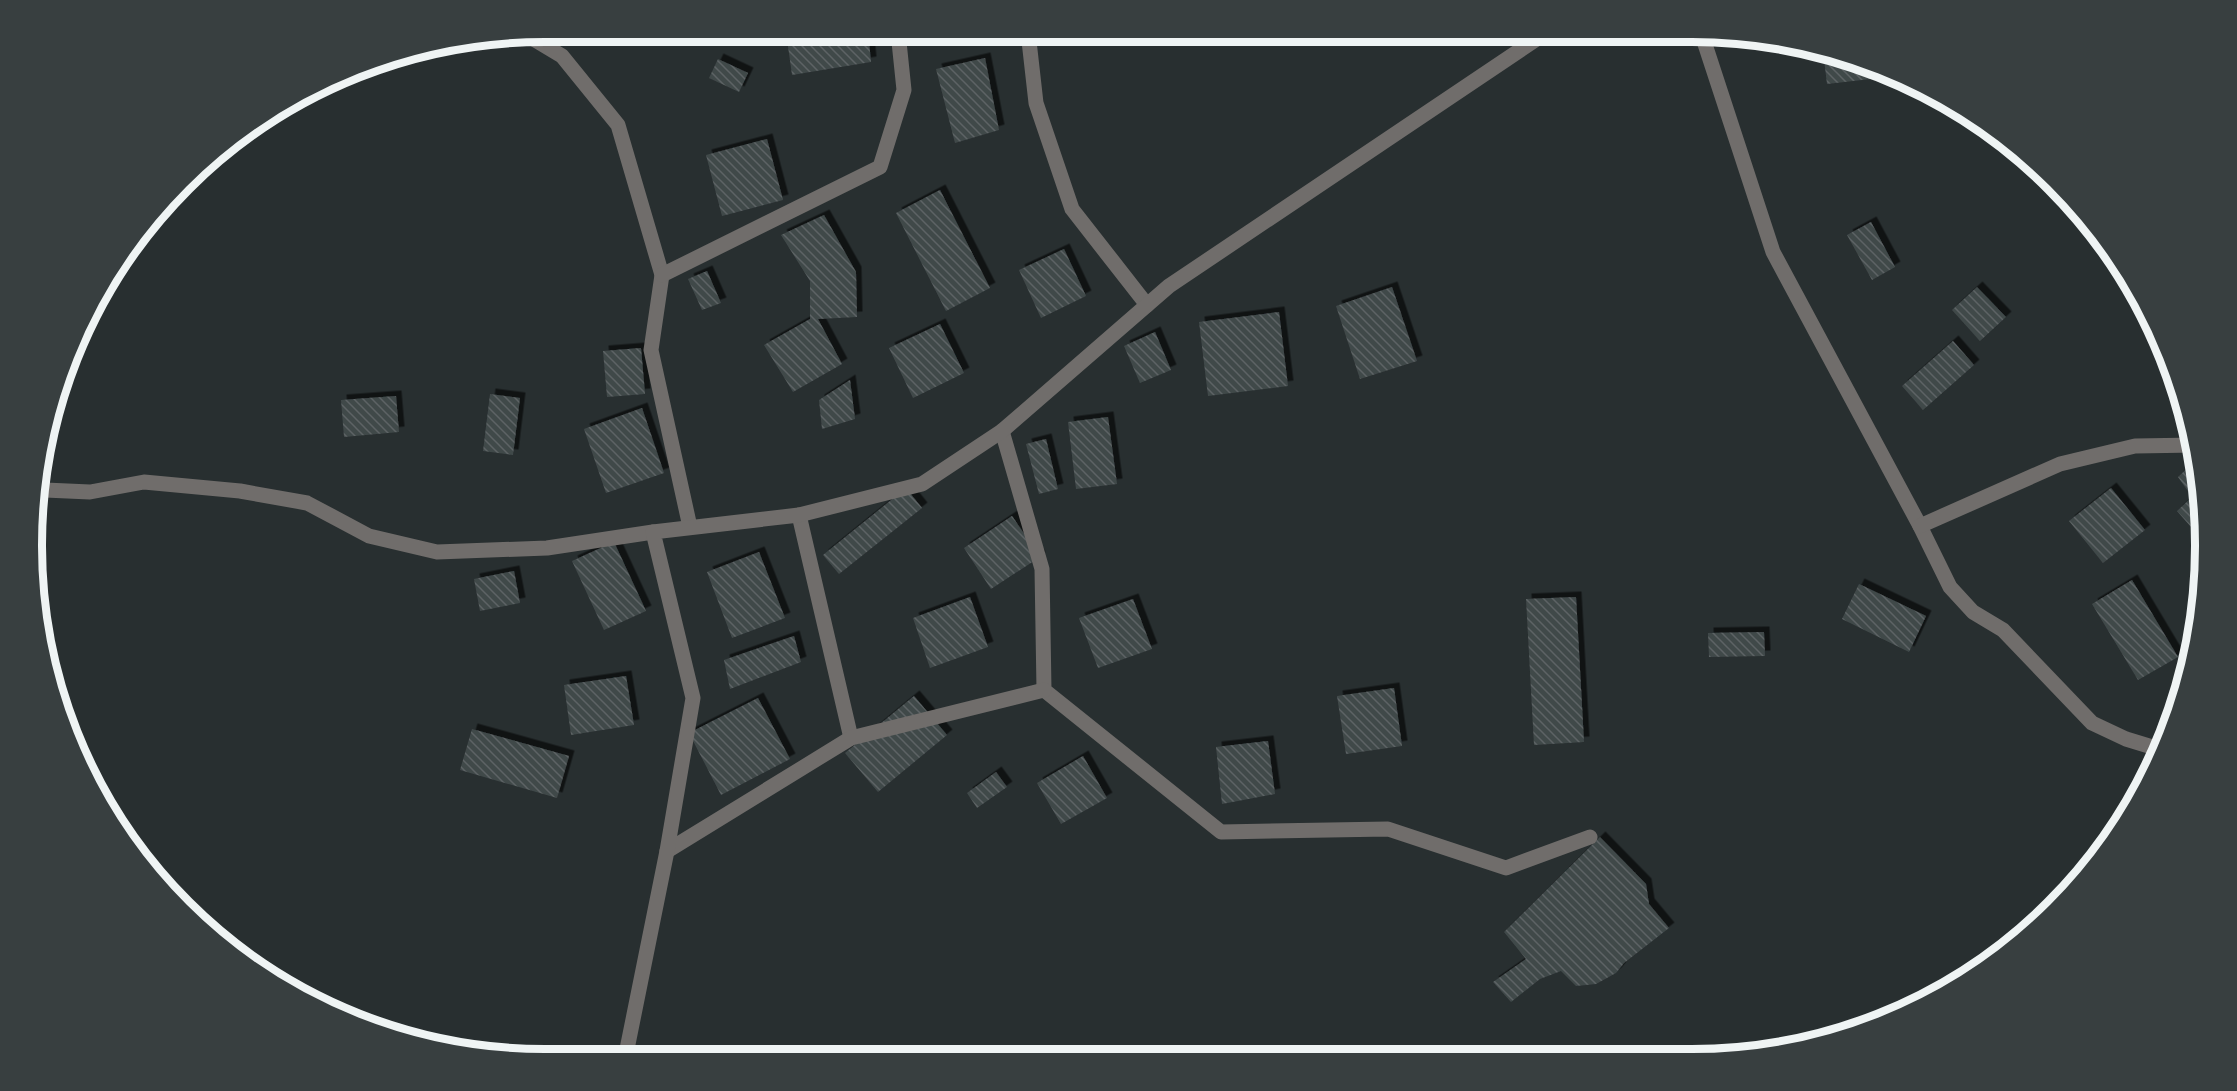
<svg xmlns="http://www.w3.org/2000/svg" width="2237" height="1091" font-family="Quicksand,sans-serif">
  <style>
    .building { fill: url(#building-back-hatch); filter: url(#shadow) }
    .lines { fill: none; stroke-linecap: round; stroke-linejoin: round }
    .minor { stroke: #706d6b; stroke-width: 15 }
    .rim { fill: none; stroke: #eff4f4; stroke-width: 8 }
  </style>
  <defs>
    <pattern id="building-back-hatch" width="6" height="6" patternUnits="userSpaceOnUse" patternTransform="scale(1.5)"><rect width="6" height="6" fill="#41494a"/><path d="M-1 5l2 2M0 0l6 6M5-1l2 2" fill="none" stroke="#5d6465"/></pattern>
    <filter id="shadow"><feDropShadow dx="5.5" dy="-5.5" stdDeviation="0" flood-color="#0009"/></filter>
  </defs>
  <rect width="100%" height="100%" fill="#282f30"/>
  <g class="building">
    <path d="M 786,32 L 868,32 L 871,62 L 792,75 Z"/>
    <path d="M 973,32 L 987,32 L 988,38 L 974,40 Z"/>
    <path d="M 1823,51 L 1888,71 L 1888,77 L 1827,84 Z"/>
    <path d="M 985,58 L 999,130 L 955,143 L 936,69 Z"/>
    <path d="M 718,59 L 748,73 L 739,92 L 709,78 Z"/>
    <path d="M 767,139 L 783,200 L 722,216 L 706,155 Z"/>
    <path d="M 940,190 L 990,288 L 946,311 L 896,213 Z"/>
    <path d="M 824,215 L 856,272 L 857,317 L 818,319 L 842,364 L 793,392 L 764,345 L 810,319 L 810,281 L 781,235 Z"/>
    <path d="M 1871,222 L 1895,267 L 1872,280 L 1847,235 Z"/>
    <path d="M 1064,249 L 1086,296 L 1041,318 L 1019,270 Z"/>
    <path d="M 707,271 L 721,303 L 702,310 L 688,279 Z"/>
    <path d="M 1392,287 L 1417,361 L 1360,379 L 1336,306 Z"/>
    <path d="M 1977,287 L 2006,317 L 1980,341 L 1952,310 Z"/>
    <path d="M 1279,312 L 1288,386 L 1208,396 L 1199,322 Z"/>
    <path d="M 940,324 L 964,373 L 913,398 L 889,348 Z"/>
    <path d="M 1155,332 L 1171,370 L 1140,383 L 1124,346 Z"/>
    <path d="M 1953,341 L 1974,365 L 1923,410 L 1902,386 Z"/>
    <path d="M 641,348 L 645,394 L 607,397 L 603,351 Z"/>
    <path d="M 850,380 L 855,419 L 822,429 L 819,400 Z"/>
    <path d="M 490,394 L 520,398 L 513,455 L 483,451 Z"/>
    <path d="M 396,396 L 399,432 L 344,437 L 341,400 Z"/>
    <path d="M 642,408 L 664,473 L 606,493 L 584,429 Z"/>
    <path d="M 1108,417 L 1117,484 L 1076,489 L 1068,422 Z"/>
    <path d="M 1046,439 L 1058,489 L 1039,494 L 1026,444 Z"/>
    <path d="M 2197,459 L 2203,518 L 2191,527 L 2177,511 L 2192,497 L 2178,477 Z"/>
    <path d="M 906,488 L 922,508 L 839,574 L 823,555 Z"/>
    <path d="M 2111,488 L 2145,530 L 2103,563 L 2069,521 Z"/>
    <path d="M 1012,516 L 1040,557 L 991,589 L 964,548 Z"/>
    <path d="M 614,542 L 646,611 L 604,630 L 572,561 Z"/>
    <path d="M 759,552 L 785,618 L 732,638 L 707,572 Z"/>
    <path d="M 514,571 L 520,603 L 480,611 L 474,579 Z"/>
    <path d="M 2132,580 L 2178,657 L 2138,680 L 2092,604 Z"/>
    <path d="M 1859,584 L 1926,616 L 1909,652 L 1842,619 Z"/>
    <path d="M 970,597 L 988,647 L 930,668 L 913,618 Z"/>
    <path d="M 1576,597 L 1584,742 L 1534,745 L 1526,599 Z"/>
    <path d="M 1133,599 L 1152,649 L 1098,668 L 1079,618 Z"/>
    <path d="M 1764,632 L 1765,656 L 1709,657 L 1708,633 Z"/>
    <path d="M 794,636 L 801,662 L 730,689 L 724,660 Z"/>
    <path d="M 626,676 L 634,725 L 571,735 L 564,685 Z"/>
    <path d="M 1394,688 L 1402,746 L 1346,754 L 1337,696 Z"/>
    <path d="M 914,696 L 947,735 L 878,792 L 845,753 Z"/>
    <path d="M 758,698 L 790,759 L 721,795 L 689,733 Z"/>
    <path d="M 472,729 L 569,756 L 557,798 L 460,770 Z"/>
    <path d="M 1268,741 L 1275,794 L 1222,804 L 1216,747 Z"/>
    <path d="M 1083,756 L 1107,798 L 1061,824 L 1037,783 Z"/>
    <path d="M 996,772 L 1007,787 L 977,808 L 967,793 Z"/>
    <path d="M 1600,837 L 1646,884 L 1649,904 L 1669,928 L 1624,963 L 1616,973 L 1596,984 L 1576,986 L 1561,971 L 1540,979 L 1511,1002 L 1493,982 L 1526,959 L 1504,932 Z"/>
  </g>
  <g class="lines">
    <g class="minor">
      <path d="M 1028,32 L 1036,103 L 1072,209 L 1147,305"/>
      <path d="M 1701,32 L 1773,252 L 1920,526 L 1950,587 L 1973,612 L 2003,630 L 2092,723 L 2126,739 L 2162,750"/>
      <path d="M 527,35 L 562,56 L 618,125 L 662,275 L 651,350 L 690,527"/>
      <path d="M 662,275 L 880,167 L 904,90 L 898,32"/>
      <path d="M 1002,431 L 1042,569 L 1044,690 L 1221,832 L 1388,829 L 1506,868 L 1590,837"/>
      <path d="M 40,486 L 45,490 L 90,492 L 144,482 L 240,491 L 307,503 L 369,536 L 437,552 L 547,548 L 653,532"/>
      <path d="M 799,515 L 851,738"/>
      <path d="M 1920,526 L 2060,464 L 2135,446 L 2196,445"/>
      <path d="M 667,851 L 851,738 L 1044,690"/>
      <path d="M 625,1059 L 667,851 L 693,698 L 653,532 L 799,515 L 922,484 L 1002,431 L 1169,286 L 1547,32"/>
    </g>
  </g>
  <path d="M0 0H2237V1091H0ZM545 42H1692A503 503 0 0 1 2195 545V546A503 503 0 0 1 1692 1049H545A503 503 0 0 1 42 546V545A503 503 0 0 1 545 42Z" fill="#383f40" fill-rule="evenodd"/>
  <path class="rim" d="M545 42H1692A503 503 0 0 1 2195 545V546A503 503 0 0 1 1692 1049H545A503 503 0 0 1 42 546V545A503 503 0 0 1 545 42Z"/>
</svg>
